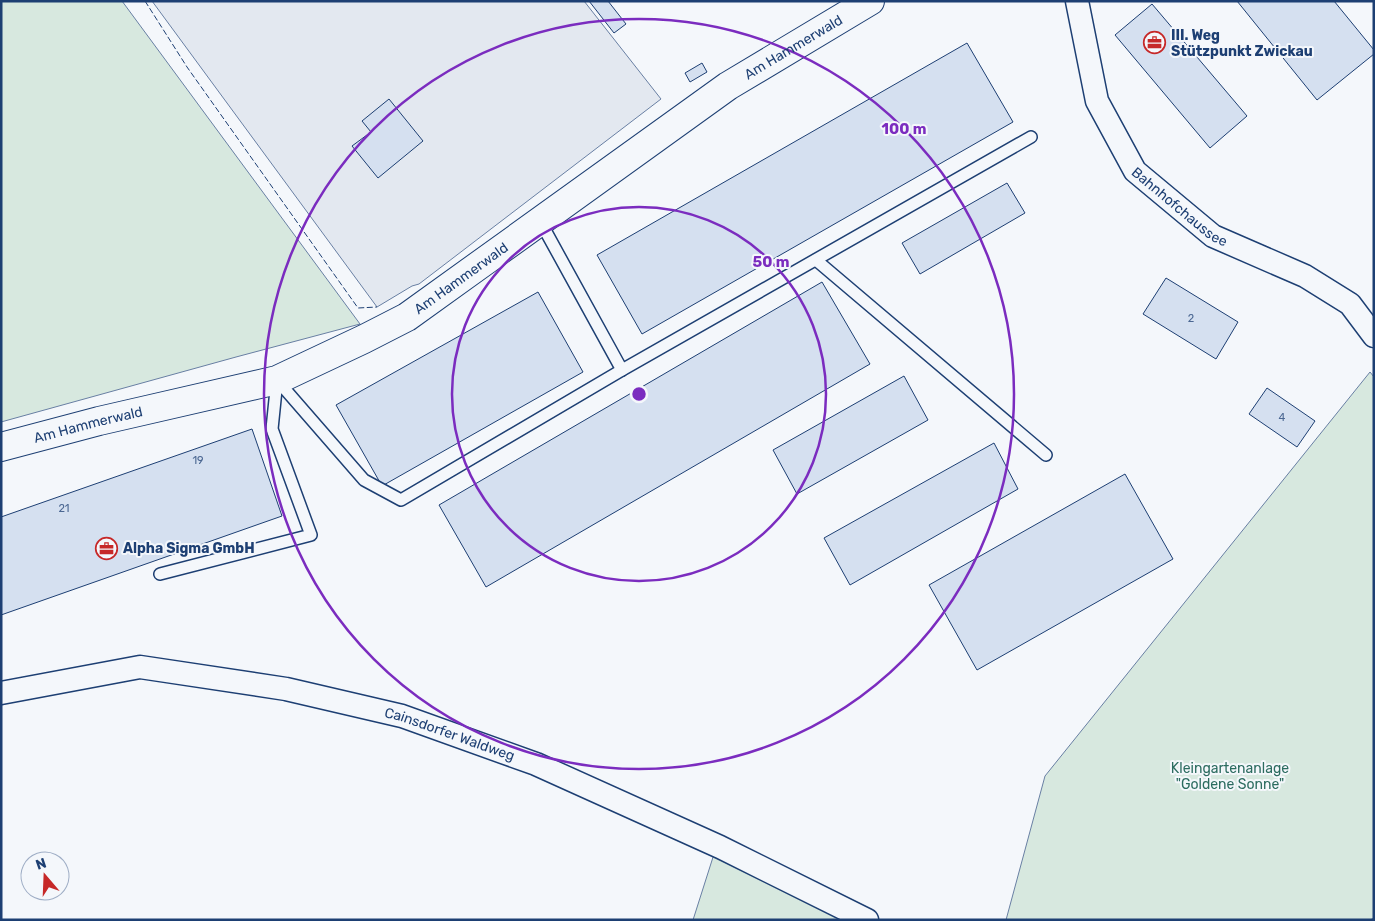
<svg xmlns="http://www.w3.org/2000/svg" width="1375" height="921" font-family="Rubik,sans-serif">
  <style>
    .green { fill: #d7e8df; stroke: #687fa3 }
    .parking { fill: #e3e8f0; stroke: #687fa3 }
    .building { fill: #d5e0f0; stroke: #1d3f73 }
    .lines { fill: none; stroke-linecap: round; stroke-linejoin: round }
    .lane-casing { stroke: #1d3f73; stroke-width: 14 }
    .street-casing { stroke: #1d3f73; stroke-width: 25 }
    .secondary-casing { stroke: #1d3f73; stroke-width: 30 }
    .lane { stroke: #f4f7fb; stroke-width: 11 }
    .street { stroke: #f4f7fb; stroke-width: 22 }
    .secondary { stroke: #f4f7fb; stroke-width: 28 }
    .fence { stroke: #1d3f73; stroke-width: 1; stroke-dasharray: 6 2.5; stroke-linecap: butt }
    .ring { fill: none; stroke: #7b2cbf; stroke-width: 2.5 }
    .labels { text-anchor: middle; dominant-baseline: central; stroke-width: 4; stroke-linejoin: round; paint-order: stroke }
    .number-label { font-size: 11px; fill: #4b6792 }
    .poi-label { font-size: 14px; font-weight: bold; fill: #1d3f73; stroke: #f4f7fb; text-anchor: start }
    .street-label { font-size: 14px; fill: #1d3f73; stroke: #f4f7fb }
    .park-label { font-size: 14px; fill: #2c6c60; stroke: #f4f7fb }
    .centre { fill: #7b2cbf; stroke: #f4f7fb; stroke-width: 2.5 }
    .ring-label { font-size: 15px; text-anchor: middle; font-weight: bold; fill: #7b2cbf; stroke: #f4f7fb; stroke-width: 4; stroke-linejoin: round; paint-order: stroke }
  </style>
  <rect width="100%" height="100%" fill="#f4f7fb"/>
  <g class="green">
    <path d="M 1,1 L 122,1 L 360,324 L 236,357 L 1,422 Z"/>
    <path d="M 1370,372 L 1374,377 L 1374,918 L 1370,920 L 1006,920 L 1045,776 Z"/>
    <path d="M 714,854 L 846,920 L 693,920 Z"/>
  </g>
  <path class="parking" d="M 152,1 L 584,1 L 661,99 L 419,284 L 412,286 L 377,307 Z"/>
  <g class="building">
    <path d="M 589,1 L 608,1 L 626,24 L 614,33 Z"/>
    <path d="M 1237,1 L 1334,1 L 1374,50 L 1374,54 L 1317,100 Z"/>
    <path d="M 1152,4 L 1247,116 L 1210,148 L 1115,35 Z"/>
    <path d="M 967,43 L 1013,122 L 642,334 L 597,255 Z"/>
    <path d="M 702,63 L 707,72 L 690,82 L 685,73 Z"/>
    <path d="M 389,99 L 423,141 L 378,178 L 352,146 L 371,132 L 362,121 Z"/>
    <path d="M 1007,183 L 1025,213 L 920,274 L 902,243 Z"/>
    <path d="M 1166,278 L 1238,322 L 1216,359 L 1143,314 Z"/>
    <path d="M 822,282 L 870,364 L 486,587 L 439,505 Z"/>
    <path d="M 538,292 L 583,372 L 382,486 L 336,405 Z"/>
    <path d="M 904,376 L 928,420 L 797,494 L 773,450 Z"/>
    <path d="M 1267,388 L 1315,421 L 1297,447 L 1249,414 Z"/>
    <path d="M 252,429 L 282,516 L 1,615 L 1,517 Z"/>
    <path d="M 994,443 L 1018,489 L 850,585 L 824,538 Z"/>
    <path d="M 1125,474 L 1173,559 L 977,670 L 929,585 Z"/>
  </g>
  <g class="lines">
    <defs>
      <g id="lane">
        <path d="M 540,221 L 622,370"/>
        <path d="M 816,260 L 1046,455"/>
        <path d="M 277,380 L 364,480 L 401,500 L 622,370 L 1031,137"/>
        <path d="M 160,574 L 311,535 L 272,429 L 277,380"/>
      </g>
      <g id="street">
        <path id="s1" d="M 1077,1 L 1097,101 L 1135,171 L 1213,236 L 1305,276 L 1350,304 L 1374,336"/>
        <path id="s2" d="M 1,693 L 140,667 L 286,689 L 402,716 L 536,764 L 720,847 L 867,920"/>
      </g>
      <g id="secondary">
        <path id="s3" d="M 1,447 L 99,421 L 277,380 L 364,339 L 407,317 L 728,86 L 870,1"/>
      </g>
    </defs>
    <use href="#lane" class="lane-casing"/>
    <use href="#street" class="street-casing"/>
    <use href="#secondary" class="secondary-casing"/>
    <use href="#lane" class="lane"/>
    <use href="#street" class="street"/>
    <use href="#secondary" class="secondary"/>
    <path class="fence" d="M 145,1 L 187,67 L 358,308 L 377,307"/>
  </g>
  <g class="ring">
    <circle cx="639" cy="394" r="187"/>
    <circle cx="639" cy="394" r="375"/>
  </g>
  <defs>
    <symbol id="office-ring" viewBox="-11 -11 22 22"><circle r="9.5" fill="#f4f7fb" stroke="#c62828" stroke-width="1.5"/><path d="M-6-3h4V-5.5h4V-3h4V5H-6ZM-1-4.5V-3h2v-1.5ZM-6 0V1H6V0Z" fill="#c62828"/></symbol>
  </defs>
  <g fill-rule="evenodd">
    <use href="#office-ring" x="1142" y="30" width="25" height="25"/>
    <use href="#office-ring" x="94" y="536" width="25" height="25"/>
  </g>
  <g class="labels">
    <g class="number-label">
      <text x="1191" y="318">2</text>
      <text x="1282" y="417">4</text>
      <text x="198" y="460">19</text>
      <text x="64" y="508">21</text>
    </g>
    <g class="poi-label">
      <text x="1171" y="35">III. Weg<tspan x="1171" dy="16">Stützpunkt Zwickau</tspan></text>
      <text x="123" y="548">Alpha Sigma GmbH</text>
    </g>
    <g class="street-label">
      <text stroke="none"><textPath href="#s3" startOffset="900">Am Hammerwald</textPath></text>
      <text stroke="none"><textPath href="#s1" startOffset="239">Bahnhofchaussee</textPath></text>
      <text stroke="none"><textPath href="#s3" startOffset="495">Am Hammerwald</textPath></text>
      <text stroke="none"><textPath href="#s3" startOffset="90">Am Hammerwald</textPath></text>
      <text stroke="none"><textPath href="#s2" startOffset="459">Cainsdorfer Waldweg</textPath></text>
    </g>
    <g class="park-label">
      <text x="1230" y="768">Kleingartenanlage<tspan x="1230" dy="16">"Goldene Sonne"</tspan></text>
    </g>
  </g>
  <circle cx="639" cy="394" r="8" class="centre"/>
  <g class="ring-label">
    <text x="904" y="134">100 m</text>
    <text x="771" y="267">50 m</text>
  </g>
  <rect width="1375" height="921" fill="none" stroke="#1d3f73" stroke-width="5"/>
  <g transform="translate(45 876) rotate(341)"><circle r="24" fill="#f4f7fb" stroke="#9eadc5"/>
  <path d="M0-4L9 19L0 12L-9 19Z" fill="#c62828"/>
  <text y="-8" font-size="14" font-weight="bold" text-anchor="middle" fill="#1d3f73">N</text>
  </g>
</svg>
